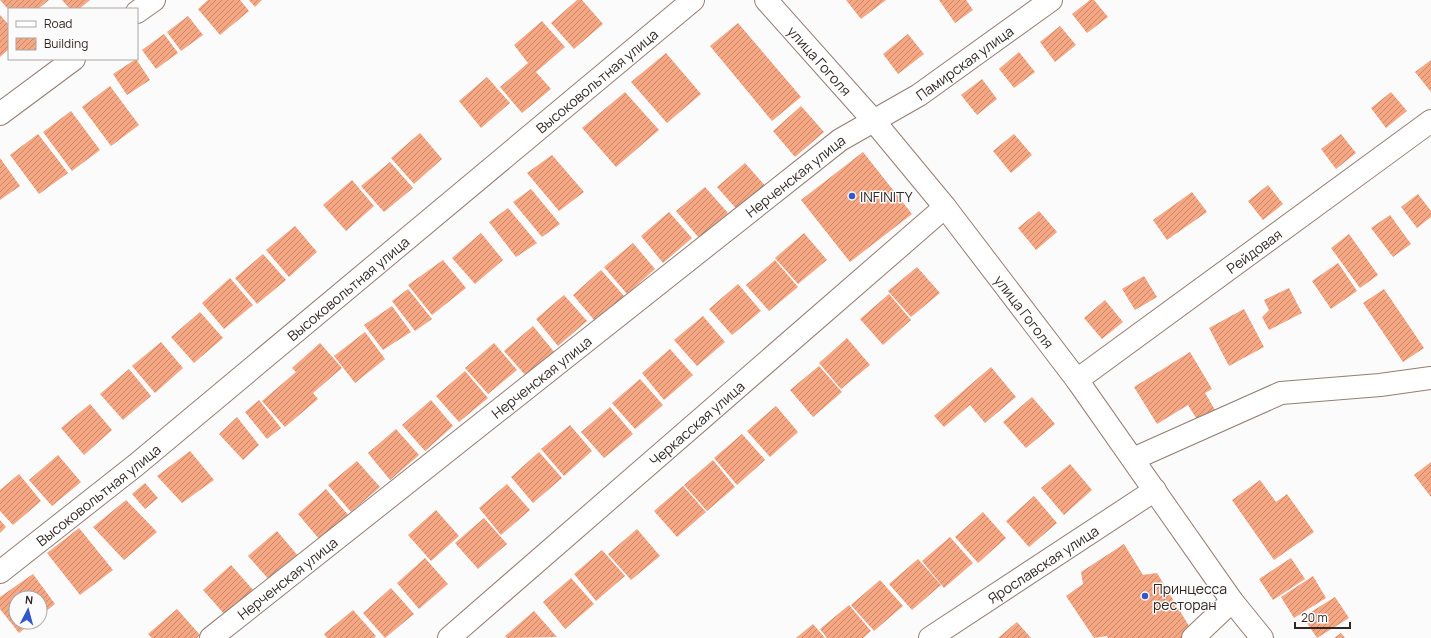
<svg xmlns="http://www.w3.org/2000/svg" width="1431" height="638" font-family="Manrope,sans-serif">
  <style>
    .building { fill: url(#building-hatch) }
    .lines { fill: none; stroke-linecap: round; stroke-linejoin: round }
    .minor-casing { stroke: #947e74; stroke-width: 24 }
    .highway-casing { stroke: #947e74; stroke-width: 24 }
    .minor { stroke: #fff; stroke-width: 22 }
    .highway { stroke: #fff; stroke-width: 22 }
    .poi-dot { fill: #3259c9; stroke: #fbfbfb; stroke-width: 1.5 }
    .labels { text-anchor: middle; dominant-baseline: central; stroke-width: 3; stroke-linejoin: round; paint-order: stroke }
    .street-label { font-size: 14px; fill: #312824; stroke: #fbfbfb }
    .poi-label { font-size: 14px; fill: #312824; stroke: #fbfbfb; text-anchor: start }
  </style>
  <defs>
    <pattern id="building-hatch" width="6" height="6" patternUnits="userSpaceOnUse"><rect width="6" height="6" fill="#f5a682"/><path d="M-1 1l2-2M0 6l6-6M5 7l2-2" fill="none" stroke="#c7876a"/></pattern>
  </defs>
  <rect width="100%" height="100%" fill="#fbfbfb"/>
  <g class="building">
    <path d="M 0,0 L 49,0 L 38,9 L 8,9 Z"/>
    <path d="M 62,0 L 90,0 L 79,9 L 70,9 Z"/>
    <path d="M 208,0 L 240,0 L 249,11 L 220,35 L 198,9 Z"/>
    <path d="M 249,0 L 262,0 L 255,7 Z"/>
    <path d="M 577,0 L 582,0 L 603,24 L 574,49 L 551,23 Z"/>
    <path d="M 846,0 L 886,0 L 861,19 Z"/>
    <path d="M 939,0 L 966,0 L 973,10 L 955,23 Z"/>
    <path d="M 1090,0 L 1094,0 L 1108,17 L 1087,33 L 1072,14 Z"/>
    <path d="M 0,15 L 9,25 L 9,49 L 0,57 Z"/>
    <path d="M 188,16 L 203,35 L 181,51 L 167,32 Z"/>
    <path d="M 542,21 L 565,47 L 536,72 L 551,89 L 522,113 L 500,87 L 528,63 L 514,45 Z"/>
    <path d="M 738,23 L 801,97 L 772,121 L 710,46 Z"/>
    <path d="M 1060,26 L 1076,45 L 1055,62 L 1040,42 Z"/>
    <path d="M 164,34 L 178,53 L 156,69 L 142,50 Z"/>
    <path d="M 908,34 L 924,54 L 898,74 L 883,54 Z"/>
    <path d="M 1019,52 L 1035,72 L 1014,88 L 999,69 Z"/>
    <path d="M 666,53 L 701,94 L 667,123 L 631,82 Z"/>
    <path d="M 136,59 L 150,80 L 127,95 L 113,74 Z"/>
    <path d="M 1431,60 L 1431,92 L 1415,72 Z"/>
    <path d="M 487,77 L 510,103 L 481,128 L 459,101 Z"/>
    <path d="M 982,79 L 997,99 L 977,115 L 961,95 Z"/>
    <path d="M 110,86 L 139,125 L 111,146 L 82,107 Z"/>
    <path d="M 625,92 L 659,130 L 616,167 L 582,128 Z"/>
    <path d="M 1391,92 L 1407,111 L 1386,128 L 1371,108 Z"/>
    <path d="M 801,106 L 824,132 L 795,157 L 773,131 Z"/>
    <path d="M 71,111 L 100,150 L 72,171 L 43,132 Z"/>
    <path d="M 420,133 L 442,159 L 414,184 L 391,158 Z"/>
    <path d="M 38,134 L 68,173 L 39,194 L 10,155 Z"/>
    <path d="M 1014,134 L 1032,155 L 1011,173 L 993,151 Z"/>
    <path d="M 1341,134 L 1356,153 L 1336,169 L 1321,149 Z"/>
    <path d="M 863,152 L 912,214 L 850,262 L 801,200 Z"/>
    <path d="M 552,155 L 584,192 L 559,211 L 527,173 Z"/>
    <path d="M 0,158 L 20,186 L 0,200 Z"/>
    <path d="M 390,162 L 413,188 L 384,212 L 361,186 Z"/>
    <path d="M 745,163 L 768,189 L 740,213 L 717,187 Z"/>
    <path d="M 352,180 L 374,206 L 346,231 L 323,205 Z"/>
    <path d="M 1268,185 L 1283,204 L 1263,220 L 1248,201 Z"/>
    <path d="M 705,187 L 728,213 L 699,238 L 676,211 Z"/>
    <path d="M 531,189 L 560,224 L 542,237 L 513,202 Z"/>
    <path d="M 1192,192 L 1207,212 L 1167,240 L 1153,220 Z"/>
    <path d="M 1418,194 L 1431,211 L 1431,217 L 1417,228 L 1401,207 Z"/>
    <path d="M 508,208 L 537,243 L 516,257 L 489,222 Z"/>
    <path d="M 1039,211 L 1057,232 L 1036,250 L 1018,228 Z"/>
    <path d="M 669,212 L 692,238 L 663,263 L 641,236 Z"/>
    <path d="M 1390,215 L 1411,244 L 1393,257 L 1371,228 Z"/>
    <path d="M 295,226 L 317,252 L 289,277 L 266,250 Z"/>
    <path d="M 481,233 L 503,260 L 475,284 L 452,258 Z"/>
    <path d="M 804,233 L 827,260 L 798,284 L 775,258 Z"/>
    <path d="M 1349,234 L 1378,275 L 1360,288 L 1331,248 Z"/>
    <path d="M 633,243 L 655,269 L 627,294 L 604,267 Z"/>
    <path d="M 263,254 L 286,280 L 257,304 L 235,278 Z"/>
    <path d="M 443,260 L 466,288 L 432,315 L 408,285 Z"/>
    <path d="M 775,260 L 798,287 L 769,311 L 746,285 Z"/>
    <path d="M 1338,263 L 1357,291 L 1331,309 L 1312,281 Z"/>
    <path d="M 917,267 L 940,293 L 911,317 L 888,291 Z"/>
    <path d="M 601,270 L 624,296 L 595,321 L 573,295 Z"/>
    <path d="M 1144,276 L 1157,297 L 1135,310 L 1122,289 Z"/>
    <path d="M 230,278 L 253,305 L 224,329 L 202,303 Z"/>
    <path d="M 738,284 L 761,311 L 732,335 L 709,309 Z"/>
    <path d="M 1289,288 L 1302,313 L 1269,330 L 1262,317 L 1269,310 L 1264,300 Z"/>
    <path d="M 408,289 L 432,319 L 415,331 L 392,301 Z"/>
    <path d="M 1384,289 L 1424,348 L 1403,362 L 1363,303 Z"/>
    <path d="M 889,294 L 911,320 L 883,345 L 860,319 Z"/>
    <path d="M 564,295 L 587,321 L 558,346 L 536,319 Z"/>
    <path d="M 1105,300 L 1123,322 L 1102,339 L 1084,318 Z"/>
    <path d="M 392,306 L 411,332 L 383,350 L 364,325 Z"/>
    <path d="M 1244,309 L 1264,347 L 1229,366 L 1209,328 Z"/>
    <path d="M 200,312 L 223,338 L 194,363 L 171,337 Z"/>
    <path d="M 703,316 L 725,342 L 697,366 L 674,340 Z"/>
    <path d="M 533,326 L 555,353 L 527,377 L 504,351 Z"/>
    <path d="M 365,332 L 385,359 L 355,383 L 334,356 Z"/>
    <path d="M 847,338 L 870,365 L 841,389 L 819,363 Z"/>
    <path d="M 161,342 L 183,368 L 155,393 L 132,366 Z"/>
    <path d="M 320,343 L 342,368 L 313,393 L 318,399 L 285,427 L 262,401 L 296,372 L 292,368 Z"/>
    <path d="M 494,343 L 517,370 L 488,394 L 465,368 Z"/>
    <path d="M 670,349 L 693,375 L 664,400 L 642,373 Z"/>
    <path d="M 1190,352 L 1212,389 L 1205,393 L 1215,410 L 1198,421 L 1188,405 L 1157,424 L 1134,387 Z"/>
    <path d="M 819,366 L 842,392 L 813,417 L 790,390 Z"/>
    <path d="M 991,367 L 1016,397 L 985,423 L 970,405 L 944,427 L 934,416 Z"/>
    <path d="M 129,369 L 151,396 L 123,420 L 100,394 Z"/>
    <path d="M 465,371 L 488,398 L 459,422 L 436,396 Z"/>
    <path d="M 640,379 L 663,405 L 635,429 L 612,403 Z"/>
    <path d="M 1032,397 L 1055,424 L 1026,448 L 1003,422 Z"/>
    <path d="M 259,400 L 281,428 L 267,439 L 245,412 Z"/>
    <path d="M 431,400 L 453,426 L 425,451 L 402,425 Z"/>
    <path d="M 90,404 L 112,430 L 84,455 L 61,428 Z"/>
    <path d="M 776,406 L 798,432 L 770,457 L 747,431 Z"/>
    <path d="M 610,407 L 633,434 L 604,458 L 581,432 Z"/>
    <path d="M 237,417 L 259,445 L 243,460 L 219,434 Z"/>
    <path d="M 570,425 L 592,451 L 564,476 L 541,449 Z"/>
    <path d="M 396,429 L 419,455 L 390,480 L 368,453 Z"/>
    <path d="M 742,434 L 765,460 L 737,485 L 714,458 Z"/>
    <path d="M 190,451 L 214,480 L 182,503 L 157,476 Z"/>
    <path d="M 539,452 L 562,478 L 533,503 L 511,477 Z"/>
    <path d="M 58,455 L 81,482 L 52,506 L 29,480 Z"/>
    <path d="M 713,460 L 735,487 L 707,511 L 684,485 Z"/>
    <path d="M 357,461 L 380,487 L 351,512 L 328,485 Z"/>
    <path d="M 1431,462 L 1431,497 L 1414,475 Z"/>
    <path d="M 1070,464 L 1092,490 L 1064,515 L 1041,488 Z"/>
    <path d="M 19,474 L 41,501 L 13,525 L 0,511 L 0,490 Z"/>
    <path d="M 1260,480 L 1276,502 L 1287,494 L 1314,532 L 1274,560 L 1232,500 Z"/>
    <path d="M 145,483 L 158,498 L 145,509 L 132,494 Z"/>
    <path d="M 507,484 L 530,510 L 501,535 L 479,508 Z"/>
    <path d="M 683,486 L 706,512 L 677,537 L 654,511 Z"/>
    <path d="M 326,489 L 349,516 L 320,540 L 298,514 Z"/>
    <path d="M 1034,496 L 1057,523 L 1029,547 L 1006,521 Z"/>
    <path d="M 126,500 L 157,532 L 124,560 L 93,527 Z"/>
    <path d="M 436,510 L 459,536 L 431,561 L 408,535 Z"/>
    <path d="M 983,512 L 1006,538 L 978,563 L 955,537 Z"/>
    <path d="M 484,518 L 507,544 L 478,569 L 455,543 Z"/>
    <path d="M 0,520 L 6,527 L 0,533 Z"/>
    <path d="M 79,528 L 113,570 L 80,595 L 47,553 Z"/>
    <path d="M 637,529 L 660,556 L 631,580 L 608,554 Z"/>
    <path d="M 277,531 L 299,557 L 271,582 L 248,556 Z"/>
    <path d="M 950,537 L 973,563 L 944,588 L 922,561 Z"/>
    <path d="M 1124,544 L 1143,575 L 1157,573 L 1192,631 L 1182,638 L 1108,638 L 1107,636 L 1094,638 L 1066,596 L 1083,584 L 1081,572 Z"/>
    <path d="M 602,550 L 625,576 L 596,601 L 574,574 Z"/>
    <path d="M 425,558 L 448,584 L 419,609 L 397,583 Z"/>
    <path d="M 1291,558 L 1305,579 L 1273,600 L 1259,579 Z"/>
    <path d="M 918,559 L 941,585 L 912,610 L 889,584 Z"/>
    <path d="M 231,565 L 254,591 L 226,616 L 203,590 Z"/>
    <path d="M 33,574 L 55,604 L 40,616 L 40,598 L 16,598 L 16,622 L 33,622 L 19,633 L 0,609 L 0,597 Z"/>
    <path d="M 1313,576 L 1326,598 L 1294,618 L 1281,597 Z"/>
    <path d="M 571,578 L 594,604 L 565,629 L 543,602 Z"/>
    <path d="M 880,580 L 903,606 L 874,631 L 851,605 Z"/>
    <path d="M 391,588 L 414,614 L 385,638 L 363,613 Z"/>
    <path d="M 1335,597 L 1349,618 L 1317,638 L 1303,617 Z"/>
    <path d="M 849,605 L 871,631 L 863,638 L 827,638 L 820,629 Z"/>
    <path d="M 177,609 L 200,635 L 197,638 L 152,638 L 148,634 Z"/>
    <path d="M 353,610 L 376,636 L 374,638 L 327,638 L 324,634 Z"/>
    <path d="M 534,611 L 557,637 L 507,638 L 505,636 Z"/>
    <path d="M 1017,622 L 1031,638 L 998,638 Z"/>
    <path d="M 813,624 L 825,638 L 796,638 Z"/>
    <path d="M 1341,633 L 1345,638 L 1334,638 Z"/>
  </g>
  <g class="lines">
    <defs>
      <g id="minor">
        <path d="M 137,12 L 154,0"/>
        <path d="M 0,114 L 74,59"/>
        <path id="s1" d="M 1077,380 L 1431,121"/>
        <path d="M 1133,459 L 1281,393 L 1380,385 L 1431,378"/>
        <path id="s2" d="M 0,572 L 136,465 L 693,0"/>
        <path id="s3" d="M 211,638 L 840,140 L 919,95 L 1051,0"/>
        <path id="s4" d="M 449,638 L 945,207"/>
        <path id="s5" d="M 930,638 L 1155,490"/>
        <path d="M 1193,638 L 1232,601"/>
      </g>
      <g id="highway">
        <path id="s6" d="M 766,0 L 873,120 L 945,207 L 1077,380 L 1232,601 L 1262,638"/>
      </g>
    </defs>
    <use href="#minor" class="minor-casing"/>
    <use href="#highway" class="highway-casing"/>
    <use href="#minor" class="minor"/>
    <use href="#highway" class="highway"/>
  </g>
  <g class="poi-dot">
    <circle cx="852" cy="196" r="4"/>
    <circle cx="1145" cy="596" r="4"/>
  </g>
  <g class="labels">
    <g class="street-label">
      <text stroke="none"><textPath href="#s6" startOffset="81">улица Гоголя</textPath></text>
      <text stroke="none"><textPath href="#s3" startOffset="949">Памирская улица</textPath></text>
      <text stroke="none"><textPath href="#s2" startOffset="773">Высоковольтная улица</textPath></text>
      <text stroke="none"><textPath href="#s3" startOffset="745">Нерченская улица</textPath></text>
      <text stroke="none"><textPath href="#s1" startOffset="219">Рейдовая</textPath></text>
      <text stroke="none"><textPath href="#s2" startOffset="449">Высоковольтная улица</textPath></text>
      <text stroke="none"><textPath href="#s6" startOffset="405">улица Гоголя</textPath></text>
      <text stroke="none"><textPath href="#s3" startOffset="421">Нерченская улица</textPath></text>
      <text stroke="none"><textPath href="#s4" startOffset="328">Черкасская улица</textPath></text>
      <text stroke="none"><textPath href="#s2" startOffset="125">Высоковольтная улица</textPath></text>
      <text stroke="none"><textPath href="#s5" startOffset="135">Ярославская улица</textPath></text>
      <text stroke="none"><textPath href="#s3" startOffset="97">Нерченская улица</textPath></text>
    </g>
    <g class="poi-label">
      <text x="860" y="196">INFINITY</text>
      <text x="1153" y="588">Принцесса<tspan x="1153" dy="16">ресторан</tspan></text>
    </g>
  </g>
  <rect x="8" y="8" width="130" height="52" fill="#fbfbfb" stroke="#aaa7a5"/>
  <rect x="16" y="21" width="20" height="6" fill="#ffffff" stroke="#aaa7a5"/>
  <text x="44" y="28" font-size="12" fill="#312824">Road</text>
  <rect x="16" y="38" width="20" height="12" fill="url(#building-hatch)" stroke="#aaa7a5"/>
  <text x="44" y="48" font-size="12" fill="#312824">Building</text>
  <g transform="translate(28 610) rotate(6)"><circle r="19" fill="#fbfbfb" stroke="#aaa7a5"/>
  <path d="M0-3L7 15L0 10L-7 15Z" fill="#3259c9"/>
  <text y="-6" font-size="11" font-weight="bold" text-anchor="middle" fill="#312824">N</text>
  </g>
  <path d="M1295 622v6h55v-6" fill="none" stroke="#312824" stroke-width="2"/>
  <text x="1301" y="622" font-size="12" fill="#312824" stroke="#fbfbfb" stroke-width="3" paint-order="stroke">20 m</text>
</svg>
